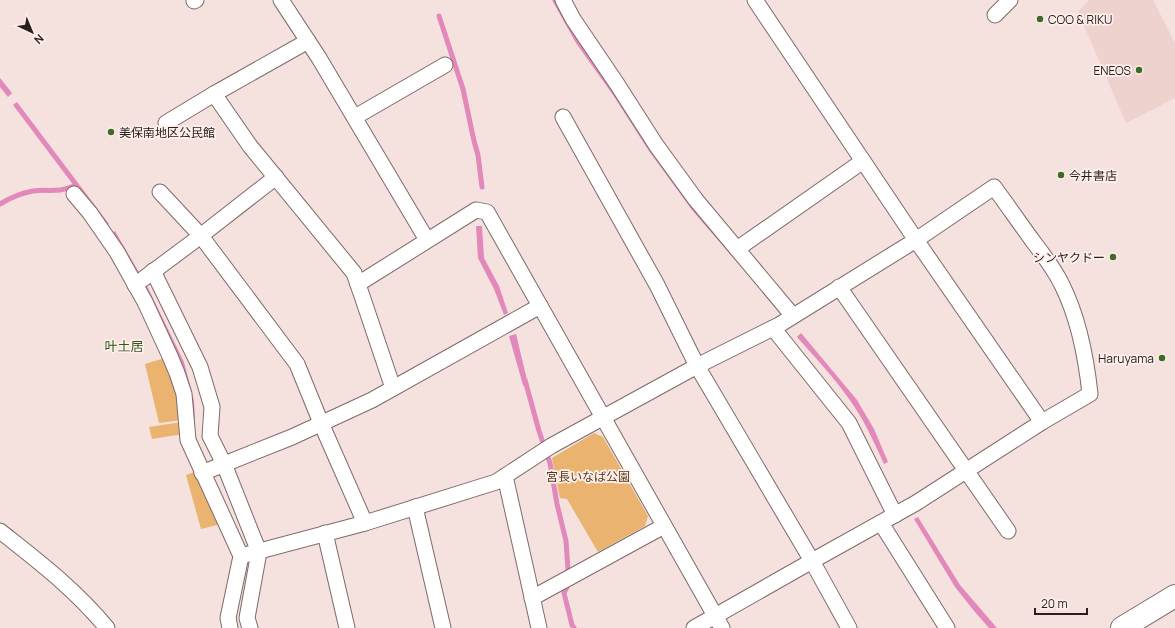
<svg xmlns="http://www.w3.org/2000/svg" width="1175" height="628" font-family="Manrope,'Noto Sans JP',sans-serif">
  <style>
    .built { fill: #eed2cd }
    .green { fill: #eab36f }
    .water { fill: #e288bb }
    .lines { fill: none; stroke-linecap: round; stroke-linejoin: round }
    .stream { stroke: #e288bb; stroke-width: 5 }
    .street-casing { stroke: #7c6b68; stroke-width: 17 }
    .highway-casing { stroke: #7c6b68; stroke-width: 24 }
    .street { stroke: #fff; stroke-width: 15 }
    .highway { stroke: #fff; stroke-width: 22 }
    .poi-dot { fill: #3f6a27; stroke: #ffefec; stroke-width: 1.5 }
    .labels { text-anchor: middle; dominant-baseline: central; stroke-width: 3.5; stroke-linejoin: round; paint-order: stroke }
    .poi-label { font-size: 12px; fill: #27201f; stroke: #ffefec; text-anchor: start }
    .park-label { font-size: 12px; fill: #563b18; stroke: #ffefec }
    .neighbourhood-label { font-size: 13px; fill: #32581b; stroke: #ffefec }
  </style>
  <rect width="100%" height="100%" fill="#f5e1de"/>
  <path class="built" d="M 1089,0 L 1153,0 L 1175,43 L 1175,98 L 1126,123 L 1078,12 Z"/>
  <g class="green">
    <path d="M 165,358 L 180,404 L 182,420 L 159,423 L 145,364 Z"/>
    <path d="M 182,422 L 183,434 L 152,439 L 149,427 Z"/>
    <path d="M 594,433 L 603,437 L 648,516 L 645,526 L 598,552 L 567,499 L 560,498 L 552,458 Z"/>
    <path d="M 197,471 L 221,524 L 201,529 L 186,475 Z"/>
  </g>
  <g class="water">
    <path d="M 552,0 L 558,0 L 779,311 L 692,210 L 649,151 L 613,95 L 576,43 Z"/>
    <path d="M 0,78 L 12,93 L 8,97 L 0,87 Z"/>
    <path d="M 17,102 L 109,224 L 105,227 L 13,105 Z"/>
    <path d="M 476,226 L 482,226 L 484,258 L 499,286 L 508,313 L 504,315 L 494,289 L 478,258 Z"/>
    <path d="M 115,231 L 148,288 L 184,362 L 194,401 L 195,419 L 190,419 L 110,234 Z"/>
    <path d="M 801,333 L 857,400 L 874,429 L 888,462 L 884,464 C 877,449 870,433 862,419 C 845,389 820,363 797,337 Z"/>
    <path d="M 516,334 L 528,384 L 525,387 L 523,385 L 509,336 Z"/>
    <path d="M 918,517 L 960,585 L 997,628 L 989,628 L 975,612 L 955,587 L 914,519 Z"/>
  </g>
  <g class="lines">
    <g class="stream">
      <path d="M 439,16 L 463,89 L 474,141 L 478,155 L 482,187"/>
      <path d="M 0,204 C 10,198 21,193 33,191 C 49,189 58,193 74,186"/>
      <path d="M 525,380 L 539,431 L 550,463 L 557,504 L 566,541 L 569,583 L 564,593 L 572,625 L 574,628"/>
    </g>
    <defs>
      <g id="street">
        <path d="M 281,0 L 319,58 L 427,240"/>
        <path d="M 563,0 L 573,19 L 617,84 L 656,145 L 696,200 L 793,316"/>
        <path d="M 755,0 L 916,240 L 1042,422"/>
        <path d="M 194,1 L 196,0"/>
        <path d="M 995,15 L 1010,0"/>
        <path d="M 214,94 L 250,146 L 354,273 L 362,296 L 393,388"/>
        <path d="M 355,117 L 445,65"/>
        <path d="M 563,117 L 657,285 L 697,366 L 812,561 L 849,628"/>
        <path d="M 166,123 L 214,94 L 308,41"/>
        <path d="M 160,192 L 201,236 L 297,364 L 321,423 L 365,523"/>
        <path d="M 74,194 L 90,213 L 117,252 L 145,302 L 169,354 L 177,373 L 184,394 L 188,440 L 241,556 L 228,618 L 230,628"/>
        <path d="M 737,249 L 863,161"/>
        <path d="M 153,271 L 200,367 L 212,407 L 210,436 L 224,464 L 259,552 L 247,618 L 250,628"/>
        <path d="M 358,284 L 476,210 L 487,212 L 722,628"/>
        <path d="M 135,285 L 194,241 L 276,177"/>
        <path d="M 839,287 L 1008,531"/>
        <path d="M 773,328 L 849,423 L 895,515"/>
        <path d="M 202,473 L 292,437 L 372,400 L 540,306"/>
        <path d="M 505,476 L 539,628"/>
        <path d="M 415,507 L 443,628"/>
        <path d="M 881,523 L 947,628"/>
        <path d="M 0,531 C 39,562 75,589 107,628"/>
        <path d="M 325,533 L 347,628"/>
        <path d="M 241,556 L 365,523 L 496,482 L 551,446 L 697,366 L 779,325 L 916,240 L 994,187 C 1008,206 1021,225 1035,244 C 1045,257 1055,270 1062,285 C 1079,319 1086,356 1090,394 L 1042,422 L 916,503 L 812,561 L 694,628"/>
        <path d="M 532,598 L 664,526"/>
      </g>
      <path id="highway" d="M 1122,628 L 1175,596"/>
    </defs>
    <use href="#street" class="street-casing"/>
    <use href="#highway" class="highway-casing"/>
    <use href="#street" class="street"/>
    <use href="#highway" class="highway"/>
  </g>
  <g class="poi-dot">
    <circle cx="1040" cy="19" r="4"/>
    <circle cx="1139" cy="70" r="4"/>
    <circle cx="111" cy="132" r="4"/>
    <circle cx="1061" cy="175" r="4"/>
    <circle cx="1113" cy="257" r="4"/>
    <circle cx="1162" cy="358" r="4"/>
  </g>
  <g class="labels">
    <g class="poi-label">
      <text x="1048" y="19">COO &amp; RIKU</text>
      <text x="1131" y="70" text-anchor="end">ENEOS</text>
      <text x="119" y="132">美保南地区公民館</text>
      <text x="1069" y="175">今井書店</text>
      <text x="1105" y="257" text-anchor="end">シンヤクドー</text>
      <text x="1154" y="358" text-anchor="end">Haruyama</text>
    </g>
    <g class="park-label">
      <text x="588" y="476">宮長いなば公園</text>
    </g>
    <g class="neighbourhood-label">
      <text x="124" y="346">叶土居</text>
    </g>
  </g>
  <g transform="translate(32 32) rotate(136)" stroke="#ffefec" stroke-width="3" paint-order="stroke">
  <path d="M0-3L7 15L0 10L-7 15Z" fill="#27201f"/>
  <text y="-6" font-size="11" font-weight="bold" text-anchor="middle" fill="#27201f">N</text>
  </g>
  <path d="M1035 608v6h52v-6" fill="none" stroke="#27201f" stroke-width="2"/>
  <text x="1041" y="608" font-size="12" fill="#27201f" stroke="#ffefec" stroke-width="3" paint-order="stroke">20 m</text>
</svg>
